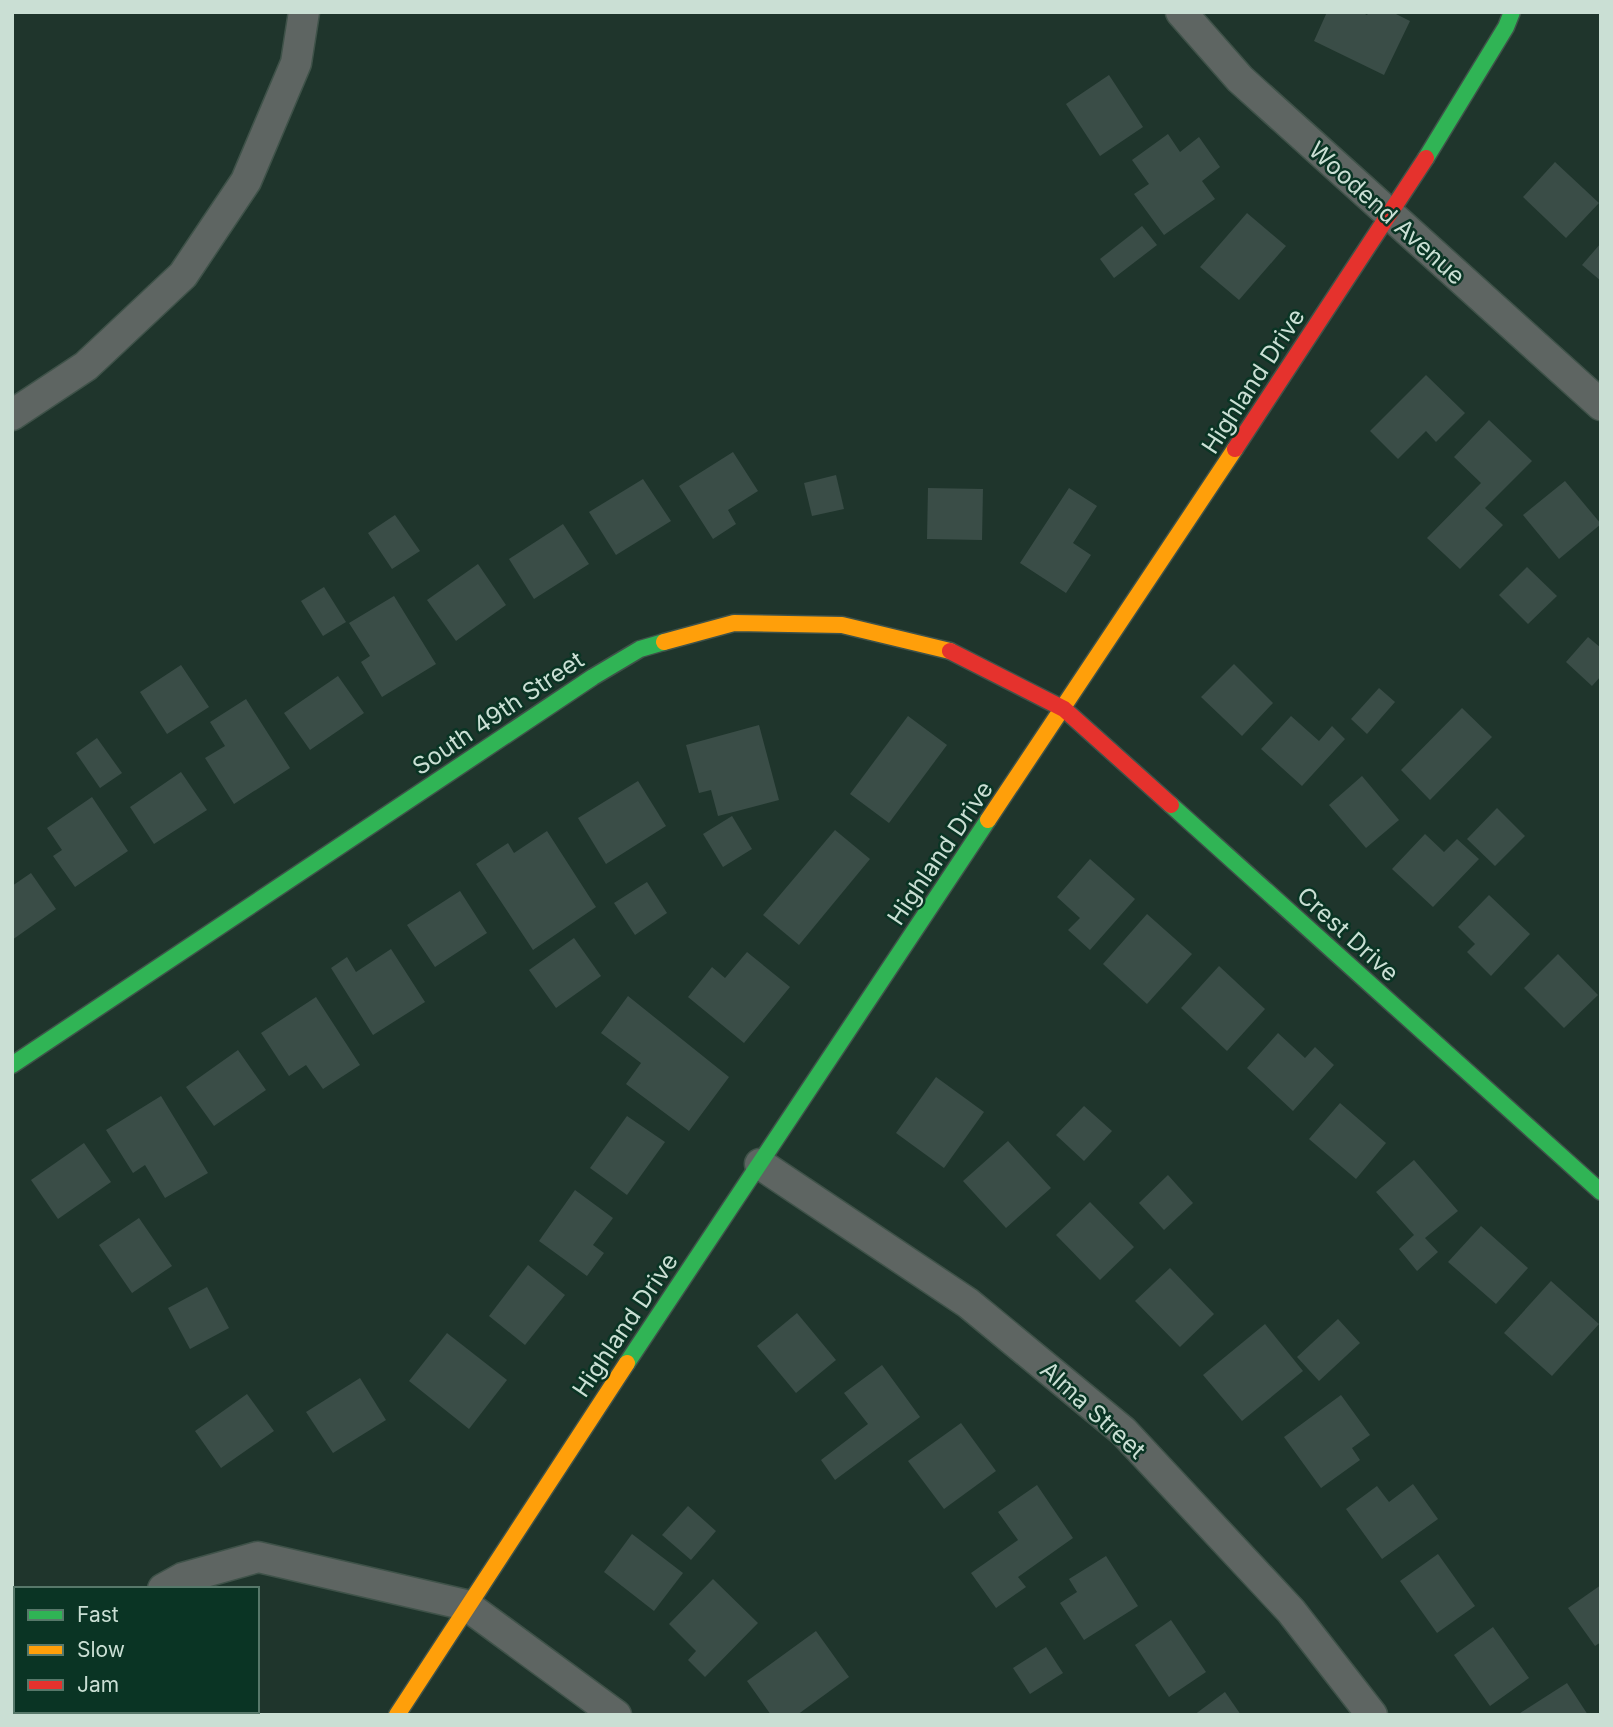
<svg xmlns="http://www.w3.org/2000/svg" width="1613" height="1727" font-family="Inter,sans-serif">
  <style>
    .building { fill: #3a4d47 }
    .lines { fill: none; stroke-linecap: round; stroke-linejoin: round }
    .street-casing { stroke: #3f5249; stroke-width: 33 }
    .fast-casing { stroke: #3f5249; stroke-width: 19 }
    .slow-casing { stroke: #3f5249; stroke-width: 19 }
    .jam-casing { stroke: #3f5249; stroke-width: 19 }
    .street { stroke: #5e6562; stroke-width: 30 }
    .fast { stroke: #30b455; stroke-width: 16 }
    .slow { stroke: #ff9f0a; stroke-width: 16 }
    .jam { stroke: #e5322d; stroke-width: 16 }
    .labels { text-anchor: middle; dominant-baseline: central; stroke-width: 5; stroke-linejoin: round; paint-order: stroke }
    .street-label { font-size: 24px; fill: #cadfd4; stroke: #0a3424 }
  </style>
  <rect width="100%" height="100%" fill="#1f352c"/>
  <g class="building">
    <path d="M 1327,12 L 1361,12 L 1367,15 L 1369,12 L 1392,12 L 1410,21 L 1384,75 L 1314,41 Z"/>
    <path d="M 1109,75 L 1143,127 L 1100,156 L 1066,104 Z"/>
    <path d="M 1168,134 L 1180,152 L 1199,137 L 1220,167 L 1202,181 L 1215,199 L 1164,235 L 1134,194 L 1149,184 L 1132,160 Z"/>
    <path d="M 1555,162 L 1599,203 L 1566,238 L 1523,197 Z"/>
    <path d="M 1247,213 L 1286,246 L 1239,300 L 1200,267 Z"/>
    <path d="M 1142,226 L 1157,245 L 1114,278 L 1100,259 Z"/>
    <path d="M 1601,243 L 1601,281 L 1582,265 Z"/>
    <path d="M 1426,375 L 1465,413 L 1436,442 L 1426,431 L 1398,459 L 1370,431 Z"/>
    <path d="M 1489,420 L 1532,461 L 1485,508 L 1503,525 L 1460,569 L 1427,538 L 1481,483 L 1454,457 Z"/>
    <path d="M 733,452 L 758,491 L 728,510 L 736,524 L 713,539 L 679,486 Z"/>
    <path d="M 836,475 L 844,509 L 812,516 L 804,483 Z"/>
    <path d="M 643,479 L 671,521 L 616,555 L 589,512 Z"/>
    <path d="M 1565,481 L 1601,524 L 1559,559 L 1523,515 Z"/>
    <path d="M 928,488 L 983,489 L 982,540 L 927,539 Z"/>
    <path d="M 1069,488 L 1097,506 L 1073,543 L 1091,555 L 1066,593 L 1020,563 Z"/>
    <path d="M 395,515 L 420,551 L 392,569 L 368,533 Z"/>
    <path d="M 563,524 L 589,564 L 534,599 L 509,559 Z"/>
    <path d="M 478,564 L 506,605 L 456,641 L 427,600 Z"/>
    <path d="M 1527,567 L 1557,596 L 1528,624 L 1499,595 Z"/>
    <path d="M 324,587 L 346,622 L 323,636 L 301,601 Z"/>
    <path d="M 394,596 L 436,664 L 382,697 L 361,662 L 370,656 L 349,623 Z"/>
    <path d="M 1588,637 L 1601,648 L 1601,676 L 1592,686 L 1566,662 Z"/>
    <path d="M 1234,664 L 1273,703 L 1242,736 L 1201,697 Z"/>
    <path d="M 181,665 L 209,707 L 167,734 L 140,692 Z"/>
    <path d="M 338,676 L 364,713 L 310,750 L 284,713 Z"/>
    <path d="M 1379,688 L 1395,702 L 1367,734 L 1351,719 Z"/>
    <path d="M 246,699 L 290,768 L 234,804 L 205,758 L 225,746 L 210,722 Z"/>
    <path d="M 1462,708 L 1492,737 L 1430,800 L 1401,770 Z"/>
    <path d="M 908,716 L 947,745 L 889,823 L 850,794 Z"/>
    <path d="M 1291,716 L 1319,741 L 1332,726 L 1345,739 L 1302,786 L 1261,749 Z"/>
    <path d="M 759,725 L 779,800 L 718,816 L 711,790 L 699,793 L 686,745 Z"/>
    <path d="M 97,738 L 122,773 L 100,788 L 76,753 Z"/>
    <path d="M 181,772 L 207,810 L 154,844 L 130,807 Z"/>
    <path d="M 1362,776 L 1399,820 L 1366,848 L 1329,805 Z"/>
    <path d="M 638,781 L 666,826 L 606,864 L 578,818 Z"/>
    <path d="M 92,797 L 128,851 L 75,887 L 53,856 L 62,850 L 47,828 Z"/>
    <path d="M 1497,808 L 1525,836 L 1495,866 L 1467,839 Z"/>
    <path d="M 732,816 L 752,849 L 723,867 L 703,834 Z"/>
    <path d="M 835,830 L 870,859 L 799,945 L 763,915 Z"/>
    <path d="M 547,831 L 596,907 L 533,950 L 476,864 L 508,843 L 514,853 Z"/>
    <path d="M 1425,834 L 1444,852 L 1457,839 L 1479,859 L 1433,907 L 1392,869 Z"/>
    <path d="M 1090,859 L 1135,899 L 1090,950 L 1068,930 L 1080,918 L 1057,897 Z"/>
    <path d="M 31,873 L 56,909 L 12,940 L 12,886 Z"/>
    <path d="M 647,882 L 667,913 L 635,935 L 614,903 Z"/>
    <path d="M 460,891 L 487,933 L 435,967 L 407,925 Z"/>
    <path d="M 1489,895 L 1530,934 L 1491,976 L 1467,952 L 1475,944 L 1458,927 Z"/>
    <path d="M 1147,914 L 1192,954 L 1147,1004 L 1103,964 Z"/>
    <path d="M 574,938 L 601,976 L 556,1008 L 529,970 Z"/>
    <path d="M 391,949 L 425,1002 L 373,1035 L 331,968 L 347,957 L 356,972 Z"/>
    <path d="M 747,952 L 790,987 L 744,1043 L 688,997 L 712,967 L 725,978 Z"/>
    <path d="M 1558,954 L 1598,995 L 1564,1028 L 1524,988 Z"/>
    <path d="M 1219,966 L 1265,1009 L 1227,1051 L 1181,1008 Z"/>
    <path d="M 628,996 L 729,1077 L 689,1131 L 626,1084 L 641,1063 L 601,1033 Z"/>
    <path d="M 316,997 L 360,1065 L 323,1089 L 306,1065 L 289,1076 L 261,1033 Z"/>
    <path d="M 1278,1033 L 1305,1058 L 1315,1047 L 1334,1065 L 1293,1111 L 1247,1068 Z"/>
    <path d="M 238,1050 L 266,1090 L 214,1126 L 186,1087 Z"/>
    <path d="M 936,1077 L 984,1112 L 944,1168 L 896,1133 Z"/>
    <path d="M 161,1096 L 208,1173 L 165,1198 L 145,1165 L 133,1173 L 106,1130 Z"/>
    <path d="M 1340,1103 L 1386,1143 L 1356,1179 L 1309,1139 Z"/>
    <path d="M 1084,1106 L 1112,1131 L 1084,1161 L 1056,1135 Z"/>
    <path d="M 627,1116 L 665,1142 L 627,1195 L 590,1168 Z"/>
    <path d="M 1008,1141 L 1051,1188 L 1006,1228 L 963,1181 Z"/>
    <path d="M 84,1143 L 111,1182 L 58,1219 L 31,1180 Z"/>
    <path d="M 1414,1160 L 1458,1211 L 1425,1238 L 1438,1252 L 1417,1271 L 1399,1249 L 1414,1235 L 1376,1192 Z"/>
    <path d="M 1168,1175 L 1193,1203 L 1164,1230 L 1139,1203 Z"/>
    <path d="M 575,1190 L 613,1218 L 593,1245 L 604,1253 L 587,1276 L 539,1241 Z"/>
    <path d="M 1090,1202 L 1134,1247 L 1100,1280 L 1056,1235 Z"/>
    <path d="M 139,1218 L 172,1266 L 132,1293 L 99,1245 Z"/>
    <path d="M 1481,1226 L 1528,1268 L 1496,1304 L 1448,1262 Z"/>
    <path d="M 528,1265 L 565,1295 L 525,1345 L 489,1316 Z"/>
    <path d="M 1170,1268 L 1214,1314 L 1180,1347 L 1135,1301 Z"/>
    <path d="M 1551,1281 L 1599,1324 L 1552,1376 L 1504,1333 Z"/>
    <path d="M 207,1287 L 229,1328 L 190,1349 L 168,1308 Z"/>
    <path d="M 797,1313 L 836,1360 L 796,1393 L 757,1346 Z"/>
    <path d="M 1338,1319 L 1360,1343 L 1319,1381 L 1297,1357 Z"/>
    <path d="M 1265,1324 L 1303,1371 L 1242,1421 L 1203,1375 Z"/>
    <path d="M 447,1333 L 507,1380 L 469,1429 L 409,1381 Z"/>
    <path d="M 882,1365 L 920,1417 L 835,1480 L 821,1460 L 868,1424 L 844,1393 Z"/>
    <path d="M 360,1378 L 386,1420 L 333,1453 L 306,1412 Z"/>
    <path d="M 247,1394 L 274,1431 L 221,1468 L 195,1431 Z"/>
    <path d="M 1341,1395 L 1370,1435 L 1352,1448 L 1360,1460 L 1321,1488 L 1284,1437 Z"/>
    <path d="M 961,1423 L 996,1471 L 944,1509 L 908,1461 Z"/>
    <path d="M 1413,1484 L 1438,1519 L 1382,1559 L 1346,1509 L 1377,1486 L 1389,1502 Z"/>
    <path d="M 1037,1485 L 1073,1538 L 1018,1577 L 1026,1587 L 996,1608 L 971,1573 L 1018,1540 L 998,1512 Z"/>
    <path d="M 688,1506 L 716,1531 L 691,1560 L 662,1535 Z"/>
    <path d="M 632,1534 L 683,1573 L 654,1611 L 604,1572 Z"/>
    <path d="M 1438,1554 L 1475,1606 L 1437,1633 L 1400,1581 Z"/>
    <path d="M 1106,1556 L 1138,1606 L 1084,1640 L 1060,1603 L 1077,1592 L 1069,1579 Z"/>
    <path d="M 713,1579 L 758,1623 L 705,1677 L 688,1660 L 696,1651 L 669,1624 Z"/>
    <path d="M 1601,1585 L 1601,1642 L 1595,1646 L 1568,1608 Z"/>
    <path d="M 1171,1620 L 1206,1672 L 1169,1697 L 1135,1645 Z"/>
    <path d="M 1493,1627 L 1529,1678 L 1490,1706 L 1454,1655 Z"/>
    <path d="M 816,1631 L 849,1677 L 797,1715 L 771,1715 L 747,1681 Z"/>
    <path d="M 1046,1647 L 1063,1673 L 1030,1694 L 1013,1668 Z"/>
    <path d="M 1567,1683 L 1588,1715 L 1517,1715 Z"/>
    <path d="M 1225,1692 L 1241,1715 L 1194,1715 Z"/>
  </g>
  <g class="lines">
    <defs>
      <g id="street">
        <path d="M 1181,12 L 1240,79 L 1601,405"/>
        <path d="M 12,415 L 86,366 L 183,275 L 246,181 L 296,63 L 304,12"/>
        <path d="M 760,1164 L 968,1303 L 1123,1431 L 1291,1611 L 1372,1715"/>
        <path d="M 163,1589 L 183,1578 L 258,1557 L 466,1605 L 616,1715"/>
        <path d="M 12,1689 L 16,1687"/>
      </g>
      <g id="fast">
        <path d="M 1426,158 L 1506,27 L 1512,12"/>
        <path d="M 1171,805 L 1601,1192"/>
        <path d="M 12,1065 L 593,677 L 640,649 L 664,642"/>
        <path d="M 627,1363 L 988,820"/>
      </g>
      <g id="slow">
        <path d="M 664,642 L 734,623 L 842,625 L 950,651"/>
        <path d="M 988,820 L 1235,449"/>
        <path d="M 397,1715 L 627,1363"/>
      </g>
      <g id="jam">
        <path d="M 1235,449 L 1426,158"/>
        <path d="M 950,651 L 1064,709 L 1171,805"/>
      </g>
    </defs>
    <use href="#street" class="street-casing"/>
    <use href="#fast" class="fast-casing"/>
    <use href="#slow" class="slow-casing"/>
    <use href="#jam" class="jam-casing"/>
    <use href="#street" class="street"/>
    <use href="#fast" class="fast"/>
    <use href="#slow" class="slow"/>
    <use href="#jam" class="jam"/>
  </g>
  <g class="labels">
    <g class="street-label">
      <text transform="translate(1387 213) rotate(42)">Woodend Avenue</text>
      <text transform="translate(1253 381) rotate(-57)">Highland Drive</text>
      <text transform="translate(498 713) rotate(-34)">South 49th Street</text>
      <text transform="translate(940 853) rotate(-56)">Highland Drive</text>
      <text transform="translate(1348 934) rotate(42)">Crest Drive</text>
      <text transform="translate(625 1325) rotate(-56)">Highland Drive</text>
      <text transform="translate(1093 1410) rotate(42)">Alma Street</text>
    </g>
  </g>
  <rect width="1613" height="1727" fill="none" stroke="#cadfd4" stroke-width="28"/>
  <rect x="14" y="1587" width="245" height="126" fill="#0a3424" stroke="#57786a" stroke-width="2"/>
  <rect x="28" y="1610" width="35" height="10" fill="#30b455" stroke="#57786a" stroke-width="2"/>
  <text x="77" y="1622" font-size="21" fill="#cadfd4">Fast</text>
  <rect x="28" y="1645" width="35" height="10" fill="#ff9f0a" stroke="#57786a" stroke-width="2"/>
  <text x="77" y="1657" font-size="21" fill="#cadfd4">Slow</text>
  <rect x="28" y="1680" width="35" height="10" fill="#e5322d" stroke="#57786a" stroke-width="2"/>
  <text x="77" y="1692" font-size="21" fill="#cadfd4">Jam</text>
</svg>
